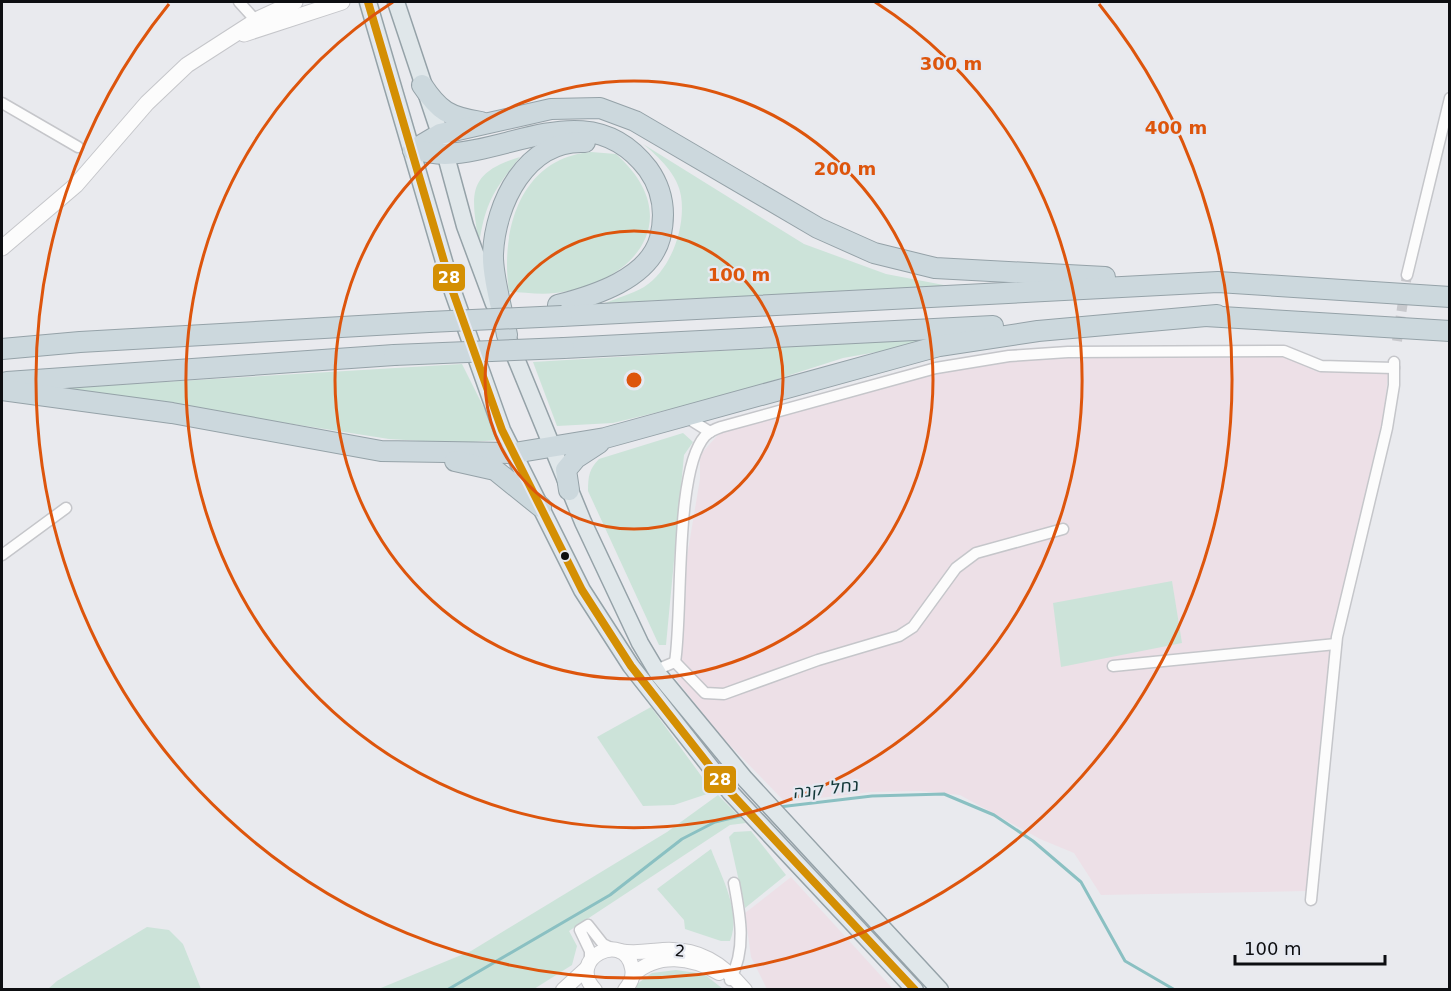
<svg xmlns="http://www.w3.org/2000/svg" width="1451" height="991" font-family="'DejaVu Sans','Noto Sans Hebrew',sans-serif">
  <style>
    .industrial { fill: #ede0e7 }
    .green { fill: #cce3d9 }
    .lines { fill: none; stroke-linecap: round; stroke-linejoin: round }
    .stream { stroke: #8ac0c2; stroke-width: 3 }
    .minor-tunnel { stroke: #c8c9cd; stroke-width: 10; stroke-dasharray: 10 5; stroke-linecap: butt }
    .minor-casing { stroke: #c5c6ca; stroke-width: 13 }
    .tertiary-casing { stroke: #c5c6ca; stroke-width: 16 }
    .secondary-casing { stroke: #c5c6ca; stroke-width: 17 }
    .primary-casing { stroke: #95a2a8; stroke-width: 19 }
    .motorway-casing { stroke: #95a2a8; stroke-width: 22 }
    .minor { stroke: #fcfcfc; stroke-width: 10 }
    .tertiary { stroke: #fcfcfc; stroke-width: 14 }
    .secondary { stroke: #fcfcfc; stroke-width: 15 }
    .primary { stroke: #e0e7ea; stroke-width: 16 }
    .motorway { stroke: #ccd8dd; stroke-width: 20 }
    .motorway-bridge-casing { stroke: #95a2a8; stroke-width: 22; stroke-linecap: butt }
    .motorway-bridge { stroke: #ccd8dd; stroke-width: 20 }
    .bus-1-casing { stroke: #e6e9f1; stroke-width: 12 }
    .bus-1 { stroke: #d48f03; stroke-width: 8 }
    .ring { fill: none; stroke: #dd550c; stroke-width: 3 }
    .bus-dot { fill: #0d0e11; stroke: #e6e9f1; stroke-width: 2 }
    .labels { text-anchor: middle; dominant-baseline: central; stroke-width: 4.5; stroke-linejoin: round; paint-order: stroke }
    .street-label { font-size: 16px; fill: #0d0e11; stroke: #e6e9f1 }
    .water-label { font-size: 18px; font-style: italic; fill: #103636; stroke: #e6e9f1 }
    .centre { fill: #dd550c; stroke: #e6e9f1; stroke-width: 3 }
    .ring-label { font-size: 18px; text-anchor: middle; font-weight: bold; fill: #dd550c; stroke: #e6e9f1; stroke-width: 4.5; stroke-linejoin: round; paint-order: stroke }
    .line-badge { stroke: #e6e9f1; stroke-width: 2 }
    .badge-label { font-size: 16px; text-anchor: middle; font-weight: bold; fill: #fff }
  </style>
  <rect width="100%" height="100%" fill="#e9eaee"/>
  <g class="industrial">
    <path d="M 1075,356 L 1283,356 L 1318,372 L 1388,373 L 1384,414 L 1338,610 L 1307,891 L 1101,895 L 1074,853 L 1040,839 L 960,795 L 920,791 L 871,792 L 785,802 L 718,733 L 675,678 L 680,659 L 681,592 L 700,479 L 700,455 L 723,429 L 963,367 L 1020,358 Z"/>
    <path d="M 791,877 L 893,989 L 767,989 L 751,957 L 745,913 Z"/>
  </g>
  <g class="green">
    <path d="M 643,144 L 804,244 L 886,274 L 949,286 L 605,303 C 617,298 632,294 644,287 C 671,270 686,227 681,196 C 678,175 659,157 643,144 Z"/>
    <path d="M 591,152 L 616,154 C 688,218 635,284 555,293 C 540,295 523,292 509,292 C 500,231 520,158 591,152 Z"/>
    <path d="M 520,157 C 494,190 485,203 479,245 C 472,196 464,174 520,157 Z"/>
    <path d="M 968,336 L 843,358 L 725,396 L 613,423 L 557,426 L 533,362 Z"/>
    <path d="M 462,364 L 500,440 L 456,443 L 389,439 L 63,388 Z"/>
    <path d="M 683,433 L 693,442 L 684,455 L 666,645 L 659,645 L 588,491 C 588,477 589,469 599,459 Z"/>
    <path d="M 1172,581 L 1182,643 L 1061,667 L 1053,603 Z"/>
    <path d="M 651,707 L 713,792 L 674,805 L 643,806 L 597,737 Z"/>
    <path d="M 718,795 L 746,823 L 730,825 L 569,931 L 577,946 L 572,965 L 534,989 L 376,990 L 471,951 L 667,832 Z"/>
    <path d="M 751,831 L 786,875 L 745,908 L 729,837 L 734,832 Z"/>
    <path d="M 711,849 C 721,876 742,913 730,941 L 721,941 L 685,929 L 684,920 L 657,889 Z"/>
    <path d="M 147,927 L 169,930 L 183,944 L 201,989 L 48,989 L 57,981 Z"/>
    <path d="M 676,970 L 704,974 L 723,989 L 636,990 L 637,984 L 652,973 Z"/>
  </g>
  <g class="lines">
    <g class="stream">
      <path d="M 779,807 L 872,796 L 944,794 L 994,815 L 1033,841 L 1081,882 L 1125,961 L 1175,990"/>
      <path d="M 447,990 L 610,895 L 682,839 L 715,822 L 744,815"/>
    </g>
    <path class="minor-tunnel" d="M 1397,341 L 1407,275"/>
    <defs>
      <g id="minor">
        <path d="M 239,2 L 259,24"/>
        <path d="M 2,103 L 78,147"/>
        <path d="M 1407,275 L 1450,98"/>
        <path d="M 686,417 L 710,432"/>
        <path d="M 2,555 L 66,508"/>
        <path d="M 675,662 C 683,613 674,471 705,436 C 709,432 715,429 721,427 L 936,368 L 1009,356 L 1068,352 L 1284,351 L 1321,366 L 1394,368"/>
        <path d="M 1113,666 L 1336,644"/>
        <path d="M 656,670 L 675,662 L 705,693 L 724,694 L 818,660 L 899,636 L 913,627 L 956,568 L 976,553 L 1063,529"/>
        <path d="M 1311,900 L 1337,637 L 1387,428 L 1394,385 L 1394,362"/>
        <path d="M 590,961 L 590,951 L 580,930 L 588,925 L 603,944 L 613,949"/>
        <path d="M 730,980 C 747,949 740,915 734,883"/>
      </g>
      <g id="tertiary">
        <path d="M 620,951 C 635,954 648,951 663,950 C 699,948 722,963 745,990"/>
        <path d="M 633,975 C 658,952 691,957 719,973"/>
        <path d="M 563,990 L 587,968"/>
        <path d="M 595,990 C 565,959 625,929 632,968 C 634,976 631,983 625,990"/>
      </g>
      <g id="secondary">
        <path d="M 244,34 L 342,2"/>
        <path d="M 2,248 L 76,185 L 147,103 L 187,65 L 260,18 L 295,2"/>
      </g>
      <g id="primary">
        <path d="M 368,2 L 453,292 L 502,430 L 582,590 L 631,666 L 730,792 L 915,990"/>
        <path d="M 396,2 L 440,134 L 465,226 L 494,304"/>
        <path d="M 508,339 L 583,522 L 640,643 L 659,675 L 745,779 L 940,990"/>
      </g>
      <g id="motorway">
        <path d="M 422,85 C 439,111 449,117 481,122"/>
        <path d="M 413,150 L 440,134 L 551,109 L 600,108 L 635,121 L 818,228 L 874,253 L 935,268 L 1105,277"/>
        <path d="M 413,150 C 424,151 435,154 445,154 C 516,151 592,95 648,169 C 663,190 666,214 660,238 C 649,279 593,296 558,305"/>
        <path d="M 562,316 L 1218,282 L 1450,297"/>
        <path d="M 1205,316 L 1450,331"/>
        <path d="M 507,335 C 503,313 492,275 493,254 C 495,204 526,139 585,142"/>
        <path d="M 564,348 L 993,326"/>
        <path d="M 2,349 L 80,342 L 429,322"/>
        <path d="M 7,382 L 394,355"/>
        <path d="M 2,390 L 172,413 L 381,451 L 514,453 L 605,438 L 939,346 L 1038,331 L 1217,315"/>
        <path d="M 455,461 L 495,470 L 541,507"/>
        <path d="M 569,490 L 566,470 L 576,458 L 599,443"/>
      </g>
    </defs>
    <use href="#minor" class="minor-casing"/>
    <use href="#tertiary" class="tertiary-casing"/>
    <use href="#secondary" class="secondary-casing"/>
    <use href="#primary" class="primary-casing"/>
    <use href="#motorway" class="motorway-casing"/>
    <use href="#minor" class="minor"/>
    <use href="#tertiary" class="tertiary"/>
    <use href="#secondary" class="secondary"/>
    <use href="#primary" class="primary"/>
    <use href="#motorway" class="motorway"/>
    <defs>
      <g id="motorway-bridge">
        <path d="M 429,322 L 562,316"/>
        <path d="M 394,355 L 564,348"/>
      </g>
    </defs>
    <use href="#motorway-bridge" class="motorway-bridge-casing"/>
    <use href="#motorway-bridge" class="motorway-bridge"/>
    <defs>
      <path id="bus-1" d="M 368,2 L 453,292 L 502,430 L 582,590 L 631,666 L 730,792 L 915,990"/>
    </defs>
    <use href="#bus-1" class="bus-1-casing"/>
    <use href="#bus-1" class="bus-1"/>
  </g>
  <g class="ring">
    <circle cx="634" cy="380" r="149"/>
    <circle cx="634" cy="380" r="299"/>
    <path d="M875 2A448 448 0 1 1 393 2"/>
    <path d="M1099 4A598 598 0 1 1 169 4"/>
  </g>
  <circle class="bus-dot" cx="565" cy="556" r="5"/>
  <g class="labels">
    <g class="street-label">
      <text transform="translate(680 951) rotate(5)">2</text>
    </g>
    <g class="water-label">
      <text transform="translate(825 788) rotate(-7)">נחל קנה</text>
    </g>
  </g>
  <circle cx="634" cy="380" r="9" class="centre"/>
  <g class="ring-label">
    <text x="951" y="70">300 m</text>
    <text x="1176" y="134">400 m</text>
    <text x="845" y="175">200 m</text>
    <text x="739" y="281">100 m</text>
  </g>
  <g class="line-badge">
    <rect x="432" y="263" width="34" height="29" rx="6" fill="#d48f03"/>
    <rect x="703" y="765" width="34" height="29" rx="6" fill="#d48f03"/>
  </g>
  <g class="badge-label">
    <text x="449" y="283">28</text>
    <text x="720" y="785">28</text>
  </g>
  <rect width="1451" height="991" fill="none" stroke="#0d0e11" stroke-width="6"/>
  <path d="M1235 955v9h150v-9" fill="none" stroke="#0d0e11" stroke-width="3"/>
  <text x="1244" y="955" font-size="18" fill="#0d0e11" stroke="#e6e9f1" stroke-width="4.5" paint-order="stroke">100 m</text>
</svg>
